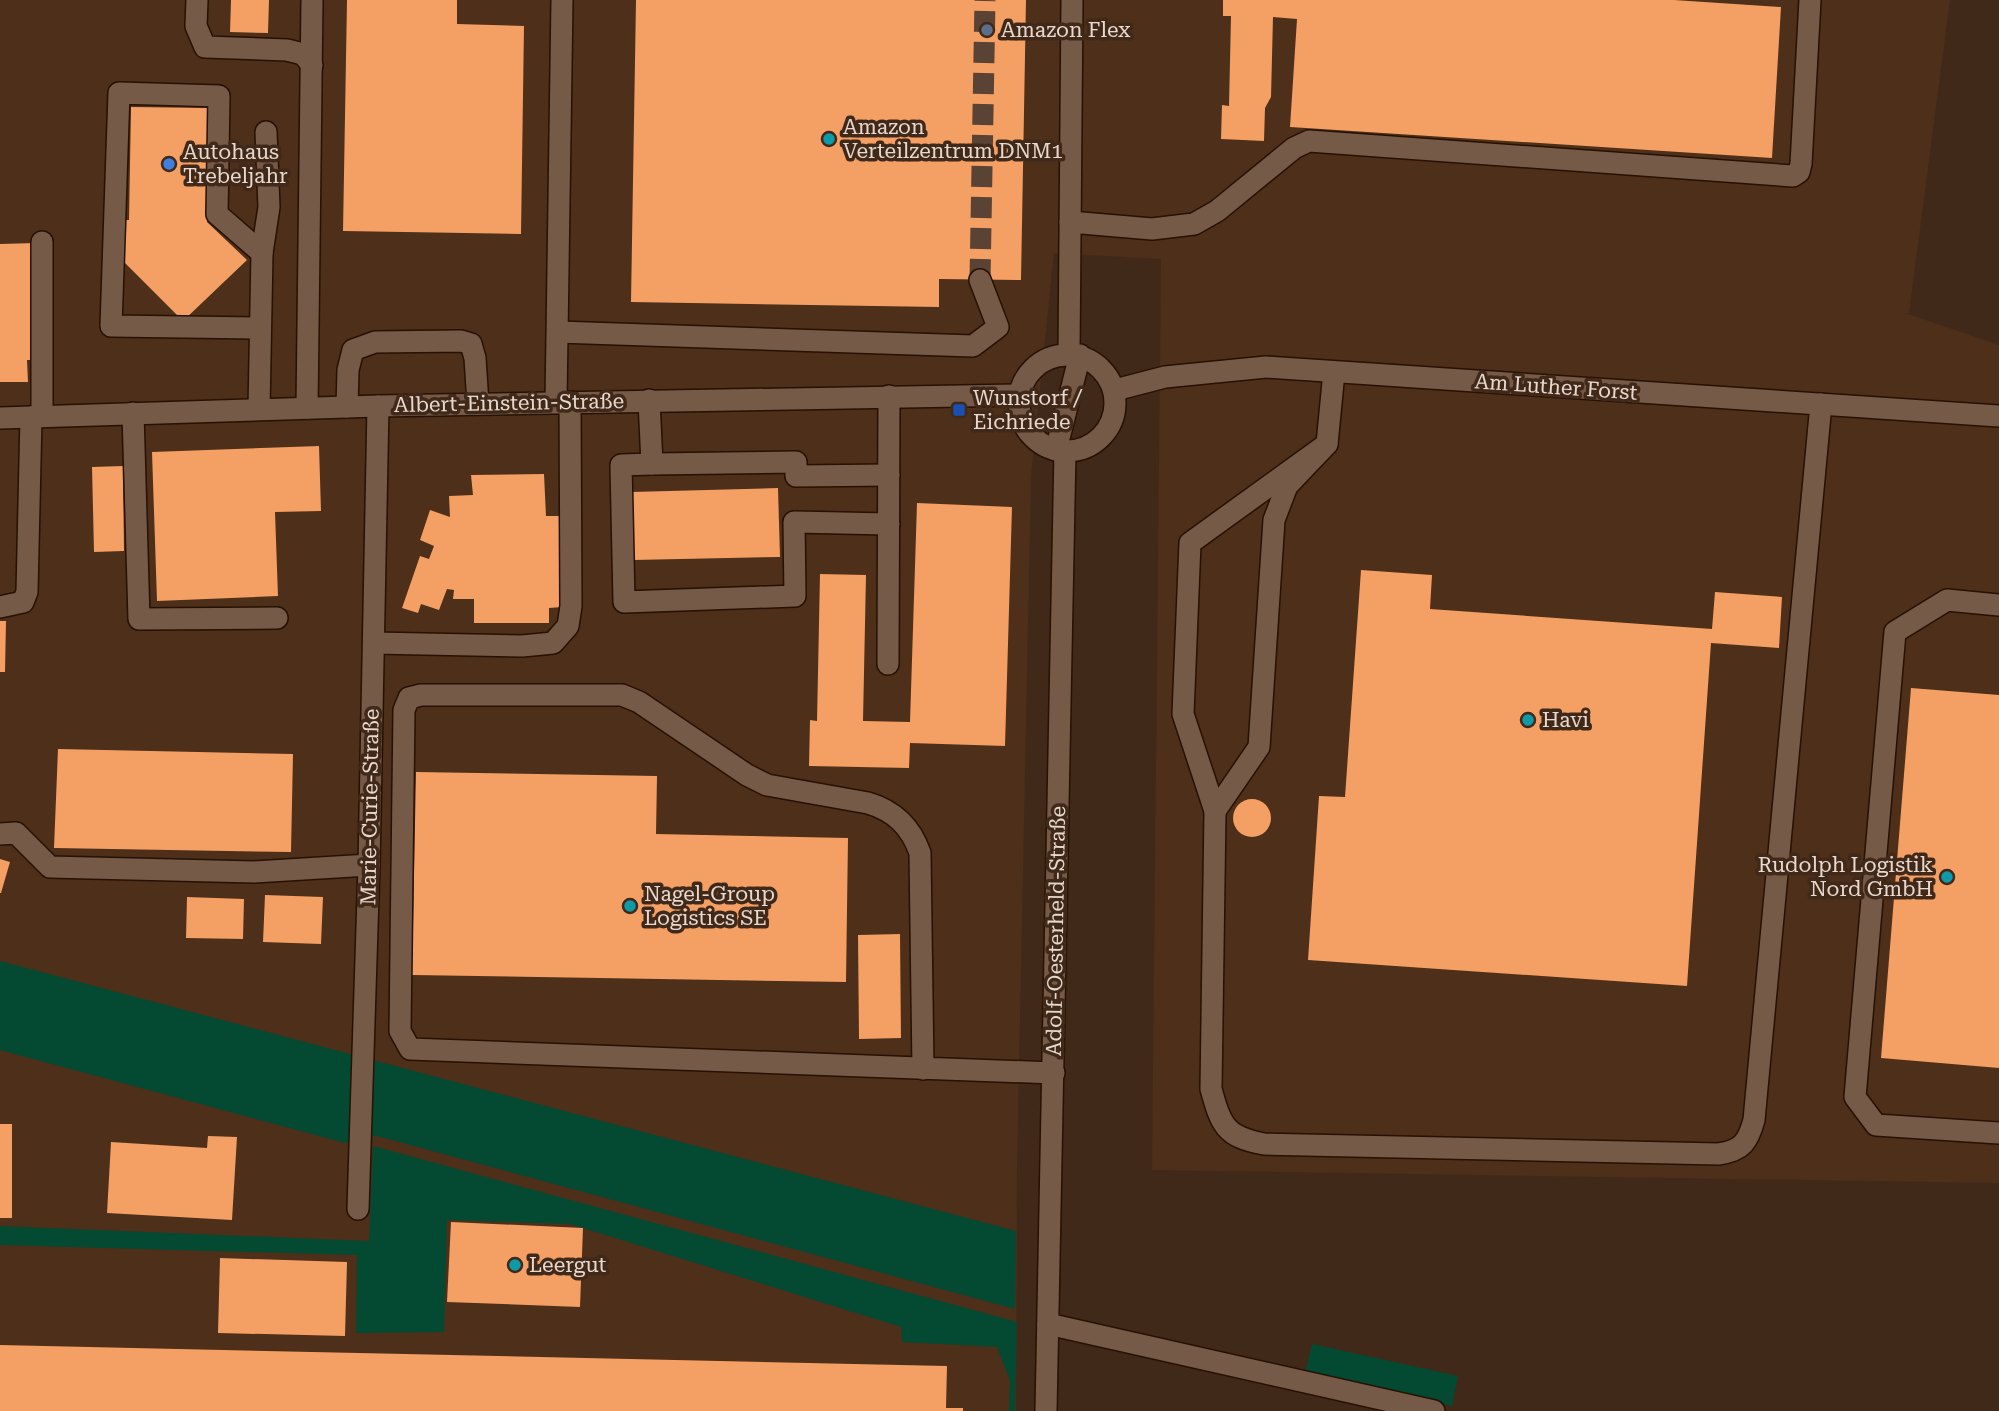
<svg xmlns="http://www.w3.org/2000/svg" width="1999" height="1411" font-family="'Roboto Serif',serif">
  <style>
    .built { fill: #4d2f1a }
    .green { fill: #044931 }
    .building { fill: #f49f63 }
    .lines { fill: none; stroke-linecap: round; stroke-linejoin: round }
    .minor-tunnel { stroke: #5a4334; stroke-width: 21; stroke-dasharray: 21 10; stroke-linecap: butt }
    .minor-casing { stroke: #271103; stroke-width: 24 }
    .minor { stroke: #765a48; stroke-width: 21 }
    .service-dot { fill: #5c6f8a; stroke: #412919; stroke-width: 2.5 }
    .culture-dot { fill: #0f9aa8; stroke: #412919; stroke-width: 2.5 }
    .shop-dot { fill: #3f7fe0; stroke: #412919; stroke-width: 2.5 }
    .transit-dot { fill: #1a4fb4; stroke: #412919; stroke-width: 2.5 }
    .labels { text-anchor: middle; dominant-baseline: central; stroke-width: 7; stroke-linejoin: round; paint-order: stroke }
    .poi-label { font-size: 21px; fill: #e8d8cd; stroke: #412919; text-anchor: start }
    .street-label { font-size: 21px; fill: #e8d8cd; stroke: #412919 }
  </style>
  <rect width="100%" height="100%" fill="#412919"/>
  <path class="built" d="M 0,0 L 1950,0 L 1909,313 L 1905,313 L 1999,345 L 1999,1183 L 1152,1170 L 1161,259 L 1054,253 L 1031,476 L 1017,1168 L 1016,1411 L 0,1411 Z"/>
  <g class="green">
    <path d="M 0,961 L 1016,1231 L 1015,1309 L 377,1136 L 345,1143 L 0,1050 Z"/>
    <path d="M 373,1146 L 1017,1322 L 1015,1411 L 1009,1411 L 1010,1381 L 997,1347 L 902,1342 L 901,1327 L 570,1224 L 447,1220 L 444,1332 L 356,1333 L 357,1255 L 0,1245 L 0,1226 L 369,1241 Z"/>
    <path d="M 1312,1344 L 1458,1376 L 1452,1406 L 1305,1372 Z"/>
  </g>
  <g class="building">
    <path d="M 231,0 L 269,0 L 268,33 L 230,32 Z"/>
    <path d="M 347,0 L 457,0 L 457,24 L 524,26 L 521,234 L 343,231 Z"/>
    <path d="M 636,0 L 1026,0 L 1021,280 L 939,279 L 939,307 L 631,302 Z"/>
    <path d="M 1223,0 L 1674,0 L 1781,7 L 1772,158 L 1290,127 L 1297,19 L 1273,17 L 1271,97 L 1265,108 L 1264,141 L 1221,139 L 1222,105 L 1229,106 L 1231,16 L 1223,16 Z"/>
    <path d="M 131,107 L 210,108 L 207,222 L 247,260 L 183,321 L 122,260 L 124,220 L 129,220 Z"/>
    <path d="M 36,243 L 39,360 L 27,360 L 28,382 L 0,382 L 0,244 Z"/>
    <path d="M 319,446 L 321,511 L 275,512 L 278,596 L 157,601 L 152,452 Z"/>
    <path d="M 123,466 L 124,551 L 94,552 L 92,467 Z"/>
    <path d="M 544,474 L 546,516 L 561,516 L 562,607 L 549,608 L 549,623 L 474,623 L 474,599 L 453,599 L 454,590 L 447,589 L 439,610 L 421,604 L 418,613 L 402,608 L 420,556 L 429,559 L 434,546 L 420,540 L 430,510 L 450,517 L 449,496 L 473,495 L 471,475 Z"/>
    <path d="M 778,488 L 780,557 L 633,560 L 631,492 Z"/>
    <path d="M 917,503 L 1012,507 L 1005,746 L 910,743 L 909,768 L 809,766 L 810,720 L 817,721 L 820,574 L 866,575 L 863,721 L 910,722 Z"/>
    <path d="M 1361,570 L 1432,575 L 1430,609 L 1712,629 L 1715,592 L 1782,597 L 1779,648 L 1711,643 L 1687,986 L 1308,960 L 1319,796 L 1345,797 Z"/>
    <path d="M 0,621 L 6,621 L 5,672 L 0,672 Z"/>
    <path d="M 1911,688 L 1999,695 L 1999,1068 L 1881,1058 Z"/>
    <path d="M 58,749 L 293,754 L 291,852 L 54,848 Z"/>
    <path d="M 416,772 L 657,776 L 656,834 L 848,838 L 846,982 L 412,975 Z"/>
    <circle cx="1252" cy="818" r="19"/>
    <path d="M 0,859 L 10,862 L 1,893 L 0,893 Z"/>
    <path d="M 265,895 L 323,897 L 321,944 L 263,942 Z"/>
    <path d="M 187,897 L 244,899 L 243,939 L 186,938 Z"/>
    <path d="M 900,934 L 901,1038 L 859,1039 L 858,935 Z"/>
    <rect x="0" y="1124" width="12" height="94"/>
    <path d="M 208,1136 L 237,1137 L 232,1220 L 107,1213 L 111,1142 L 207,1148 Z"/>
    <path d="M 451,1222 L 583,1228 L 580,1307 L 447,1302 Z"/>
    <path d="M 220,1258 L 347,1262 L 345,1336 L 218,1333 Z"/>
    <path d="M 0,1345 L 947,1366 L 946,1408 L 963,1408 L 963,1411 L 0,1411 Z"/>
  </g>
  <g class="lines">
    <path class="minor-tunnel" d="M 980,280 L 985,0"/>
    <defs>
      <g id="minor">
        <path d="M 197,0 L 196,26 L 205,47 L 287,50 L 303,54 L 312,65"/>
        <path d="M 1070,222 L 1152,229 L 1194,224 L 1217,211 L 1294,148 L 1309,141 L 1793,176 L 1799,172 L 1801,164 L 1810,0"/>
        <path d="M 42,242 L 42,416"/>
        <path d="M 262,253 L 269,207 L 266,132"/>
        <path d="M 558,332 L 973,346 L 998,327 L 980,280"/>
        <path d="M 1069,354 L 1072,0"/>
        <circle cx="1067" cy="403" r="48"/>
        <path d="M 1115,390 L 1165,377 L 1266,367 L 1999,416"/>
        <path d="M 649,400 L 652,464 L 621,465 L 624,602 L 795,596 L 794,522 L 889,524"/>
        <path d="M 556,402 L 562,0"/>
        <path d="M 347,407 L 348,370 L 353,350 L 375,342 L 461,341 L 471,344 L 475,358 L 478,404"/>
        <path d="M 307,408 L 312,0"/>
        <path d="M 259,409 L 262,253 L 217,214 L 219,96 L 119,93 L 111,326 L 260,328"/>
        <path d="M 133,413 L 139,619 L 277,618"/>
        <path d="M 0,418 L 378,406 L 1019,395"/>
        <path d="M 1327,444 L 1190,543 L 1183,714 L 1215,811 L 1211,1089 C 1221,1125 1225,1137 1264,1144 L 1718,1154 C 1742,1151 1748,1142 1754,1120 L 1821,404"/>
        <path d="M 1056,450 L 1080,355"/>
        <path d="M 652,464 L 796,462 L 796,476 L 889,475"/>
        <path d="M 1999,605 L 1947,600 L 1895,632 L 1855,1097 L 1876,1125 L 1999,1133"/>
        <path d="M 0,607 L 23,602 L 27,592 L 31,417"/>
        <path d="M 374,643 L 522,646 L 553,643 L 568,626 L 571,606 L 570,402"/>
        <path d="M 888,664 L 889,396"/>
        <path d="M 1215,811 L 1259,747 L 1274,520 L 1287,486 L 1327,444 L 1334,372"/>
        <path d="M 0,834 L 16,833 L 50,867 L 254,872 L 369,865"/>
        <path d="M 923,1069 L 920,853 C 911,827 895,811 868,803 L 767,785 L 747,775 L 639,702 L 622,695 L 421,695 L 409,698 L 404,710 L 400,1031 L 410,1049 L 1054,1073"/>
        <path d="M 358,1209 L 369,865 L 378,406"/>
        <path d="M 1048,1324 L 1434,1411"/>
        <path d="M 1046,1411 L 1065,451"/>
      </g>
    </defs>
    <use href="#minor" class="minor-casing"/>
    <use href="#minor" class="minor"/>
  </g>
  <circle class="service-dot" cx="987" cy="30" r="7"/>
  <g class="culture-dot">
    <circle cx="829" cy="139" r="7"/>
    <circle cx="1528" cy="720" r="7"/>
    <circle cx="1947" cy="877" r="7"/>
    <circle cx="630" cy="906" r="7"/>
    <circle cx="515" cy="1265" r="7"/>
  </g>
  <circle class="shop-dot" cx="169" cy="164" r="7"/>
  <rect class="transit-dot" x="952" y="403" width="14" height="14" rx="3.5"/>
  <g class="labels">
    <g class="poi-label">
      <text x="1001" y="30">Amazon Flex</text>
      <text x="843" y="127">Amazon<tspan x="843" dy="24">Verteilzentrum DNM1</tspan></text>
      <text x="183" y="152">Autohaus<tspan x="183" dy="24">Trebeljahr</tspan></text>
      <text x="973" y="398">Wunstorf /<tspan x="973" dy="24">Eichriede</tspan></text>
      <text x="1542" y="720">Havi</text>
      <text x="1933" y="865" text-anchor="end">Rudolph Logistik<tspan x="1933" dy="24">Nord GmbH</tspan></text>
      <text x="644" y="894">Nagel-Group<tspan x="644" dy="24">Logistics SE</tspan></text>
      <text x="529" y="1265">Leergut</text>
    </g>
    <g class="street-label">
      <text transform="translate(1556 387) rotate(4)">Am Luther Forst</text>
      <text transform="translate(509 403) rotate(-1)">Albert-Einstein-Straße</text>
      <text transform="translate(370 807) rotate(-89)">Marie-Curie-Straße</text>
      <text transform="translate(1056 931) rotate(-89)">Adolf-Oesterheld-Straße</text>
    </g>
  </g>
</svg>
